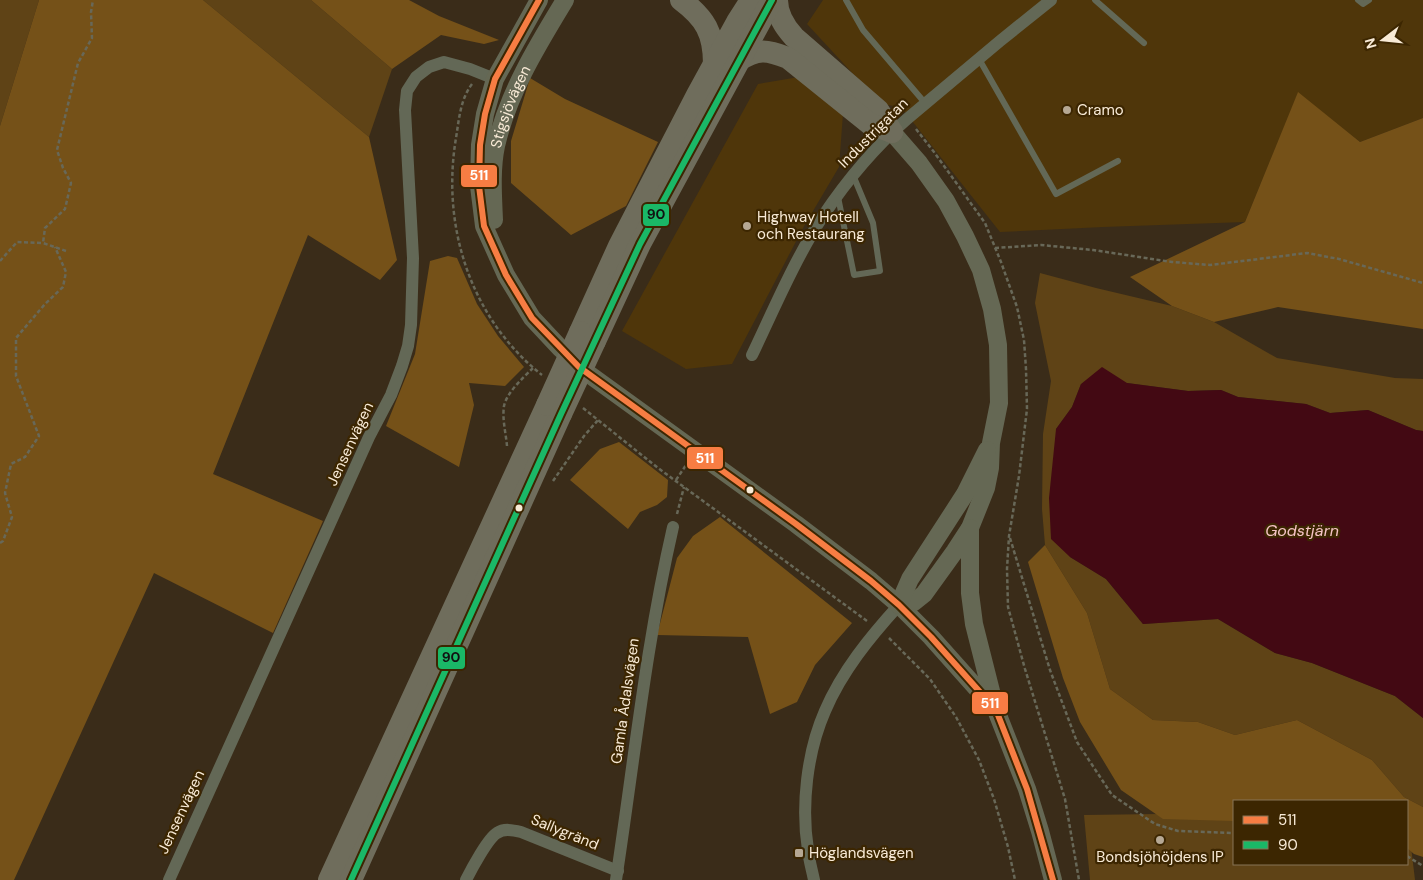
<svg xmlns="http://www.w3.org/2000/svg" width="1423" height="880" font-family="'DM Sans',sans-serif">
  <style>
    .built { fill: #4f360a }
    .green { fill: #5f4316 }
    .forest { fill: #755118 }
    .water { fill: #430913 }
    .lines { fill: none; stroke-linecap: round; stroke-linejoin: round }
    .path { stroke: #686858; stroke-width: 2.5; stroke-dasharray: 4 2.5; stroke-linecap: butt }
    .lane { stroke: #636856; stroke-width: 6 }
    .street { stroke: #636856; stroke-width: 12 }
    .secondary { stroke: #656854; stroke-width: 18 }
    .highway { stroke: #6f6d5c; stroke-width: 22 }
    .highway-bridge { stroke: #6f6d5c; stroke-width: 22 }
    .bus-1-casing { stroke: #3c2601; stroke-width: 10 }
    .bus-2-casing { stroke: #3c2601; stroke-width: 10 }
    .bus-1 { stroke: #f77d43; stroke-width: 6 }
    .bus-2 { stroke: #1ab867; stroke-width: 6 }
    .poi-dot { fill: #b6a894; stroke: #3c2601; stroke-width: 2 }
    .bus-dot { fill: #f8ead6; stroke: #3c2601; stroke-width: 2 }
    .labels { text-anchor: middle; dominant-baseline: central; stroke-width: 4.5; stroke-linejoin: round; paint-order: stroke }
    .street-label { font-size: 15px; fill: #f8ead6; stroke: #3c2601 }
    .poi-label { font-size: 15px; fill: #f8ead6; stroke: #3c2601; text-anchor: start }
    .water-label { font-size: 16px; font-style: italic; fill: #f5c3c5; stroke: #3c2601 }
    .line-badge { stroke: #3c2601; stroke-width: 2 }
    .badge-label { font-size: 14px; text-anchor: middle; font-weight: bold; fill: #fff }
    .pale-badge-label { font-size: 14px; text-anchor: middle; font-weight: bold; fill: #111 }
  </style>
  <rect width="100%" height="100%" fill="#3a2c19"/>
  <g class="built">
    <path d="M 823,0 L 1423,0 L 1423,118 L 1360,142 L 1298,93 L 1245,222 L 1103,227 L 1000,232 L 901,107 L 881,104 L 807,24 Z"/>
    <path d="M 799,77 L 843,114 L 839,167 L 803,228 L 732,364 L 686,369 L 622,331 L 758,84 Z"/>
  </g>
  <g class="green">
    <path d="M 0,0 L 39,0 L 0,126 Z"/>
    <path d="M 203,0 L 311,0 L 392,69 L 369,137 Z"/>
    <path d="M 1040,273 L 1096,288 L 1172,306 L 1214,322 L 1277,358 L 1395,378 L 1423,379 L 1423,431 L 1416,430 L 1368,410 L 1330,413 L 1306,404 L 1238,397 L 1221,390 L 1188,391 L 1127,383 L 1081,384 L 1072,407 L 1056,429 L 1070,557 L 1106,579 L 1143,624 L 1218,619 L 1275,653 L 1312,663 L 1395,696 L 1423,718 L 1423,807 L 1404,797 L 1372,760 L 1297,720 L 1235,735 L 1198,722 L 1153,720 L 1110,689 L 1087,613 L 1045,545 L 1042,509 L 1043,434 L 1051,381 L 1035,303 Z"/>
    <path d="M 1234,813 L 1234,864 L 1407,864 L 1407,813 L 1415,880 L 1090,880 L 1084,815 Z"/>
  </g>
  <g class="forest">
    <path d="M 39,0 L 203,0 L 369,137 L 397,260 L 380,280 L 308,235 L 213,474 L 323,521 L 273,633 L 154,573 L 14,880 L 0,880 L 0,126 Z"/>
    <path d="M 311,0 L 409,0 L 439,16 L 499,40 L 484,44 L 441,35 L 392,69 Z"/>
    <path d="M 530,78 L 565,99 L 658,142 L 626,206 L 571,235 L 511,183 L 511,141 Z"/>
    <path d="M 1298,92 L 1360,142 L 1423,118 L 1423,329 L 1278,307 L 1214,322 L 1172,306 L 1130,277 L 1245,222 Z"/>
    <path d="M 448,256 L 457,258 L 477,304 L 498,336 L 524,367 L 505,386 L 469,383 L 474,405 L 459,467 L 386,426 L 415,354 L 430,261 Z"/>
    <path d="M 619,442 L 668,480 L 667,497 L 657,505 L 640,512 L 628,529 L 570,480 L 600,449 Z"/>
    <path d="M 720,517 L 852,623 L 815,665 L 797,702 L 770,714 L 748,637 L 657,635 L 677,558 L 693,536 Z"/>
    <path d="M 1045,545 L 1087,613 L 1110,689 L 1153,720 L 1198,722 L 1235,735 L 1297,720 L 1372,760 L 1404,797 L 1423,807 L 1423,857 L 1414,854 L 1407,848 L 1407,801 L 1234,801 L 1234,821 L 1163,819 L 1121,790 L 1080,722 L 1063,678 L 1028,562 Z"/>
  </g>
  <path class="water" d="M 1102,367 L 1127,383 L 1188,391 L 1221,390 L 1238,397 L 1306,404 L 1330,413 L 1368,410 L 1416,430 L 1423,431 L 1423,718 L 1395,696 L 1312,663 L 1275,653 L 1218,619 L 1143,624 L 1106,579 L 1070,557 L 1051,539 L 1049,498 L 1056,429 L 1072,407 L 1081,384 Z"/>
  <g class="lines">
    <g class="path">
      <path d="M 472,84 C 460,100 459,120 456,138 C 441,227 471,319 542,375"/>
      <path d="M 916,129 L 934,152 L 985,223 L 1001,262 L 1017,307 L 1024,340 L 1026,369 L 1027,409 L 1019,476 L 1009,536 L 1007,569 L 1008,607 L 1025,669 L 1065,799 L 1079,880"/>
      <path d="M 995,248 L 1041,245 L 1093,250 L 1172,262 L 1210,265 L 1307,253 L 1339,259 L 1423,283"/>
      <path d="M 66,251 L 43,243 L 45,228 L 65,209 L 71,183 L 63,168 L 57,150 L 78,63 L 92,38 L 91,12 L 93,0"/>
      <path d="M 0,261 L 17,242 L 43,243"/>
      <path d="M 583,408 L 658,468 L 867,621"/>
      <path d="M 507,446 C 506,434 502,419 504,406 C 507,392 523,378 533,368"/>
      <path d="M 676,480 L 686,465"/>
      <path d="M 553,481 L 584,436 L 598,420"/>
      <path d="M 677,514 L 684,487"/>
      <path d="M 1010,538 L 1050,670 L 1077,742 L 1112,795 L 1155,824 L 1178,831 L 1234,833"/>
      <path d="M 0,543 L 3,541 L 12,517 L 5,493 L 11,464 L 25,457 L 39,436 L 16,376 L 16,338 L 45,304 L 63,287 L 66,272 L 55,247"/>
      <path d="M 889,638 L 930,679 L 956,717 L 979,760 L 994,799 L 1008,847 L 1015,880"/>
      <path d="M 1407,856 L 1423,866"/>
    </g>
    <g class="lane">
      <path d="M 846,0 L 863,30 L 925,103"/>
      <path d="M 1095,0 L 1144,43"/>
      <path d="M 1358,0 L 1363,4 L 1369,0"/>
      <path d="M 979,59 L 1056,194 L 1118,161"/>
      <path d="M 838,197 L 854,275 L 880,271 L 873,223 L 853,175"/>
    </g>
    <g class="street">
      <path d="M 752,355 C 774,309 795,259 823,216 C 847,180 875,147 907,119 L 1000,41 L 1051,0"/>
      <path d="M 169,880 L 369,437 L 391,395 L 402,366 L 408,346 L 411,325 L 413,258 L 405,110 L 407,91 L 416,77 L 429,67 L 444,62 L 470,69 L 495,79"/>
      <path d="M 466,880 C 471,870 488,838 497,833 C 504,828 513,830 521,832 L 618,871"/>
      <path d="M 616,880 C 634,762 646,644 673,527"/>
      <path d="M 814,880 C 812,870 809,860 808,850 C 801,806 807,752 825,711 C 842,671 870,637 899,605"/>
    </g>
    <g class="secondary">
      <path d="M 539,0 L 495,79 L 485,114 L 480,145 L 479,186 L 484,226 L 506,275 L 532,318 L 561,349 L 579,367 L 796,524 L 871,581 L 899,605 L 931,637 L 996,710 L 1027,789 L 1040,831 L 1053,880"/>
      <path d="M 892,132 L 919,163 L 946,201 L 965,236 L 981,270 L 992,309 L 998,345 L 999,403 L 991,443 L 990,468 L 986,488 L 970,528 L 955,551 L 924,594 L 914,602 L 899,605"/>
      <path id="s1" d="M 494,220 C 493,196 491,170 496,146 C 508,93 537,46 565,0"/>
      <path d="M 970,528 L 970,593 L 974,624 L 995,707"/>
      <path d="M 899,605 L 903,595 L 910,579 L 965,494 L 987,450"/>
    </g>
    <g class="highway">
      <path d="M 681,0 C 705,18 714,33 714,64"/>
      <path d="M 777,0 C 777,15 784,26 794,37 L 878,110 L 892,132"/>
      <path d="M 738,61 C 758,48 767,50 788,58 L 870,124 L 892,132"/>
      <path d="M 580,332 L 619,246 L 697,95 L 737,22 L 751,0"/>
      <path d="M 595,341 L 640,244 L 772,0"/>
      <path d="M 329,880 L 547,405"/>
      <path d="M 351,880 L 561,414"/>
    </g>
    <g class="highway-bridge">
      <path d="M 547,405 L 580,332"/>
      <path d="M 561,414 L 595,341"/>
    </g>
    <defs>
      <path id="bus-1" d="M 539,0 L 495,79 L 485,114 L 480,145 L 479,186 L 484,226 L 506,275 L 532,318 L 579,367 L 796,524 L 871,581 L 899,605 L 931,637 L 996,710 L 1027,789 L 1053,880"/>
      <path id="bus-2" d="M 351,880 L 561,414 L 640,244 L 772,0"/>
    </defs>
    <use href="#bus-1" class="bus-1-casing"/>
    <use href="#bus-2" class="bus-2-casing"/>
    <use href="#bus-1" class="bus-1"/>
    <use href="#bus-2" class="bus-2"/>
  </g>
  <g class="poi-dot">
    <circle cx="1067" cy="110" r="5"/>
    <circle cx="747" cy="226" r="5"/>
    <circle cx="1160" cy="840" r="5"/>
    <rect x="794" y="848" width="10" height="10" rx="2.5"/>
  </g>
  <g class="bus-dot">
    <circle cx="750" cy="490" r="4.5"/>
    <circle cx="519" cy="508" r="4.5"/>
  </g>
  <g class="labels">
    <g class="street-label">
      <text stroke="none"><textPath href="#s1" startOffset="116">Stigsjövägen</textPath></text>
      <text transform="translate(873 133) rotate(-45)">Industrigatan</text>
      <text transform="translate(350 444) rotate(-65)">Jensenvägen</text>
      <text transform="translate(625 701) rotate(-82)">Gamla Ådalsvägen</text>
      <text transform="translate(181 812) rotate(-65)">Jensenvägen</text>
      <text transform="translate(565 832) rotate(22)">Sallygränd</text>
    </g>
    <g class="poi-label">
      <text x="1077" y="110">Cramo</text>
      <text x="757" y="217">Highway Hotell<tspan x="757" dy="17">och Restaurang</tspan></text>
      <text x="809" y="853">Höglandsvägen</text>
      <text x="1160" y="857" text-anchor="middle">Bondsjöhöjdens IP</text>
    </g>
    <g class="water-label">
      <text x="1302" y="530">Godstjärn</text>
    </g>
  </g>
  <g class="line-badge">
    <rect x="460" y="164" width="38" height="24" rx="5" fill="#f77d43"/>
    <rect x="642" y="203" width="28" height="24" rx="5" fill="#1ab867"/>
    <rect x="686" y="446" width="38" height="24" rx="5" fill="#f77d43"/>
    <rect x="437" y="646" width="29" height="24" rx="5" fill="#1ab867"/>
    <rect x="971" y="691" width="38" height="24" rx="5" fill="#f77d43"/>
  </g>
  <g class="badge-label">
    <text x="479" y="180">511</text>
    <text x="705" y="463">511</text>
    <text x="990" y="708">511</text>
  </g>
  <g class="pale-badge-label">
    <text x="656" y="219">90</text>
    <text x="451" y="662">90</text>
  </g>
  <rect x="1233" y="800" width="175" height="65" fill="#3c2601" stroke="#877456"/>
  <rect x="1243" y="816" width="25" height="8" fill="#f77d43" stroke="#877456"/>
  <text x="1278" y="825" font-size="15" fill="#f8ead6">511</text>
  <rect x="1243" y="841" width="25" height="8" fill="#1ab867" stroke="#877456"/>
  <text x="1278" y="850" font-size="15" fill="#f8ead6">90</text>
  <g transform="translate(1383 40) rotate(254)" stroke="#3c2601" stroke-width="4" paint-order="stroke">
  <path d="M0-4L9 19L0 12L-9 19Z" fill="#f8ead6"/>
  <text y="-8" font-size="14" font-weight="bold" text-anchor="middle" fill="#f8ead6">N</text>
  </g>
</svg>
